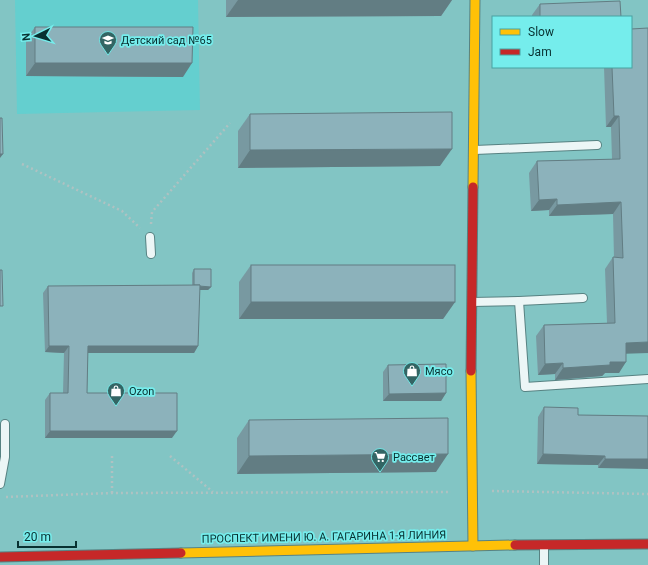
<svg xmlns="http://www.w3.org/2000/svg" width="648" height="565" font-family="Roboto,sans-serif">
  <style>
    .built { fill: #64cfcf }
    .lines { fill: none; stroke-linecap: round; stroke-linejoin: round }
    .lane-casing { stroke: #578282; stroke-width: 10 }
    .slow-casing { stroke: #578282; stroke-width: 11 }
    .jam-casing { stroke: #578282; stroke-width: 11 }
    .path { stroke: #afc2c2; stroke-width: 2.5; stroke-dasharray: 2 3; stroke-linecap: butt }
    .lane { stroke: #ecf6f6; stroke-width: 8 }
    .slow { stroke: #ffc107; stroke-width: 9 }
    .jam { stroke: #c62828; stroke-width: 9 }
    .wall { fill: #7899a1 }
    .shaded-wall { fill: #627d83 }
    .building { fill: #8cb2bb; stroke: #627d83 }
    .labels { text-anchor: middle; dominant-baseline: central; stroke-width: 3.5; stroke-linejoin: round; paint-order: stroke }
    .poi-label { font-size: 11px; fill: #083131; stroke: #75edec; text-anchor: start }
    .street-label { font-size: 11px; fill: #083131; stroke: #75edec }
  </style>
  <rect width="100%" height="100%" fill="#82c5c4"/>
  <path class="built" d="M 15,0 L 198,0 L 200,110 L 17,114 Z"/>
  <g class="lines">
    <defs>
      <g id="lane">
        <path d="M 475,150 L 597,145"/>
        <path d="M 150,237 L 151,254"/>
        <path d="M 519,301 L 583,298"/>
        <path d="M 472,302 L 519,301 L 525,387 L 648,379"/>
        <path d="M 0,484 L 5,457 L 5,424"/>
        <path d="M 544,565 L 544,546"/>
      </g>
      <g id="slow">
        <path d="M 473,187 L 475,0"/>
        <path d="M 471,371 L 473,546"/>
        <path d="M 181,553 L 515,545"/>
      </g>
      <g id="jam">
        <path d="M 471,371 L 473,187"/>
        <path d="M 515,545 L 648,544"/>
        <path d="M 0,557 L 181,553"/>
      </g>
    </defs>
    <use href="#lane" class="lane-casing"/>
    <use href="#slow" class="slow-casing"/>
    <use href="#jam" class="jam-casing"/>
    <g class="path">
      <path d="M 22,164 L 122,211 L 140,228"/>
      <path d="M 151,224 L 152,212 L 230,123"/>
      <path d="M 170,456 L 213,492"/>
      <path d="M 492,491 L 648,494"/>
      <path d="M 112,493 L 112,456"/>
      <path d="M 6,497 L 112,493 L 451,492"/>
    </g>
    <use href="#lane" class="lane"/>
    <use href="#slow" class="slow"/>
    <use href="#jam" class="jam"/>
  </g>
  <g class="wall">
    <path d="M 226,0 L 452,0 L 441,16 L 226,17 Z"/>
    <path d="M 540,4 L 621,17 L 532,17 L 532,15 Z"/>
    <path d="M 35,27 L 183,77 L 26,76 L 26,40 Z"/>
    <path d="M 604,67 L 631,67 L 626,354 L 619,373 L 605,373 L 602,376 L 555,380 L 555,374 L 538,375 L 536,336 L 544,325 L 607,323 L 605,269 L 613,257 L 614,258 L 613,214 L 549,216 L 549,210 L 531,211 L 529,173 L 537,161 L 612,159 L 611,127 L 606,127 Z"/>
    <path d="M 250,114 L 440,166 L 238,168 L 238,131 Z"/>
    <path d="M 251,265 L 455,302 L 443,319 L 239,319 L 239,282 Z"/>
    <path d="M 194,269 L 211,287 L 208,290 L 199,290 L 198,346 L 194,353 L 88,353 L 87,393 L 172,438 L 45,438 L 45,400 L 50,393 L 63,393 L 64,353 L 45,352 L 43,293 L 48,286 L 192,285 L 192,273 Z"/>
    <path d="M 388,365 L 446,393 L 441,401 L 383,401 L 383,372 Z"/>
    <path d="M 544,407 L 578,415 L 648,416 L 598,468 L 598,465 L 537,464 L 538,417 Z"/>
    <path d="M 249,420 L 436,472 L 237,474 L 237,438 Z"/>
  </g>
  <g class="shaded-wall">
    <path d="M 238,0 L 452,0 L 441,16 L 226,17 Z"/>
    <path d="M 35,63 L 192,63 L 183,77 L 26,76 Z"/>
    <path d="M 614,116 L 619,116 L 611,127 L 606,127 Z"/>
    <path d="M 452,149 L 440,166 L 238,168 L 250,150 Z"/>
    <path d="M 0,154 L 3,154 L 0,158 Z"/>
    <path d="M 557,199 L 549,210 L 531,211 L 539,200 Z"/>
    <path d="M 621,202 L 613,214 L 549,216 L 557,205 Z"/>
    <path d="M 194,286 L 211,287 L 208,290 L 192,290 Z"/>
    <path d="M 251,302 L 455,302 L 443,319 L 239,319 Z"/>
    <path d="M 648,342 L 648,353 L 618,354 L 626,343 Z"/>
    <path d="M 49,346 L 69,346 L 64,353 L 45,352 Z"/>
    <path d="M 88,346 L 198,346 L 194,353 L 83,353 Z"/>
    <path d="M 610,362 L 626,362 L 619,373 L 605,373 L 602,376 L 555,380 L 563,368 Z"/>
    <path d="M 563,363 L 555,374 L 538,375 L 545,364 Z"/>
    <path d="M 446,393 L 441,401 L 383,401 L 389,394 Z"/>
    <path d="M 50,431 L 177,431 L 172,438 L 45,438 Z"/>
    <path d="M 448,454 L 436,472 L 237,474 L 249,456 Z"/>
    <path d="M 543,454 L 605,456 L 598,465 L 537,464 Z"/>
    <path d="M 605,459 L 648,459 L 648,469 L 598,468 Z"/>
  </g>
  <g class="building">
    <path d="M 620,1 L 621,17 L 540,17 L 540,4 Z"/>
    <path d="M 35,27 L 193,27 L 192,63 L 35,63 Z"/>
    <path d="M 648,28 L 648,342 L 626,343 L 626,362 L 610,362 L 610,365 L 563,368 L 563,363 L 545,364 L 544,325 L 615,323 L 613,257 L 623,258 L 621,202 L 557,205 L 557,199 L 539,200 L 537,161 L 620,159 L 619,116 L 614,116 L 612,67 L 631,67 L 631,29 Z"/>
    <path d="M 452,112 L 452,149 L 250,150 L 250,114 Z"/>
    <path d="M 0,118 L 2,118 L 3,154 L 0,154 Z"/>
    <rect x="251" y="265" width="204" height="37"/>
    <path d="M 194,269 L 211,269 L 211,287 L 199,286 L 200,285 L 194,285 Z"/>
    <path d="M 0,270 L 2,270 L 3,306 L 0,306 Z"/>
    <path d="M 200,285 L 198,346 L 88,346 L 87,393 L 177,393 L 177,431 L 50,431 L 50,393 L 68,393 L 69,346 L 49,346 L 48,286 Z"/>
    <path d="M 446,364 L 446,393 L 389,394 L 388,365 Z"/>
    <path d="M 544,407 L 578,408 L 578,415 L 648,416 L 648,459 L 605,459 L 605,456 L 543,454 Z"/>
    <path d="M 448,418 L 448,454 L 249,456 L 249,420 Z"/>
  </g>
  <defs>
    <symbol id="school-pin" viewBox="-11 -11 22 30"><path d="M0 17L-7.5 6A9.5 9.5 0 1 1 7.5 6Z" fill="#336564" stroke="#75edec"/><path d="M0-5L7-2L0 1L-7-2ZM-4 1L0 2.5L4 1V4Q0 6-4 4Z" fill="#fff"/></symbol>
    <symbol id="shop-pin" viewBox="-11 -11 22 30"><path d="M0 17L-7.5 6A9.5 9.5 0 1 1 7.5 6Z" fill="#336564" stroke="#75edec"/><path d="M-5-2.5h2.3a2.7 3.5 0 0 1 5.4 0H5L5.5 6h-11ZM-1.5-2.5h3a1.5 2.3 0 0 0-3 0Z" fill="#fff"/></symbol>
    <symbol id="supermarket-pin" viewBox="-11 -11 22 30"><path d="M0 17L-7.5 6A9.5 9.5 0 1 1 7.5 6Z" fill="#336564" stroke="#75edec"/><path d="M-6-5.5h2.5l.6 2H6L4.5 2H-2.5L-4.4-4H-6ZM-1.5 3.2a1.3 1.3 0 1 0 .1 0ZM3 3.2a1.3 1.3 0 1 0 .1 0Z" fill="#fff"/></symbol>
  </defs>
  <g fill-rule="evenodd">
    <use href="#school-pin" x="98" y="30" width="20" height="27"/>
    <use href="#shop-pin" x="402" y="361" width="20" height="27"/>
    <use href="#shop-pin" x="106" y="381" width="20" height="27"/>
    <use href="#supermarket-pin" x="370" y="447" width="20" height="27"/>
  </g>
  <g class="labels">
    <g class="poi-label">
      <text x="121" y="40">Детский сад №65</text>
      <text x="425" y="371">Мясо</text>
      <text x="129" y="391">Ozon</text>
      <text x="393" y="457">Рассвет</text>
    </g>
    <g class="street-label">
      <text transform="translate(324 537) rotate(-1)">ПРОСПЕКТ ИМЕНИ Ю. А. ГАГАРИНА 1-Я ЛИНИЯ</text>
    </g>
  </g>
  <rect x="492" y="16" width="140" height="52" fill="#75edec" stroke="#49a2a1"/>
  <rect x="500" y="29" width="20" height="6" fill="#ffc107" stroke="#49a2a1"/>
  <text x="528" y="36" font-size="12" fill="#083131">Slow</text>
  <rect x="500" y="49" width="20" height="6" fill="#c62828" stroke="#49a2a1"/>
  <text x="528" y="56" font-size="12" fill="#083131">Jam</text>
  <g transform="translate(36 36) rotate(265)" stroke="#75edec" stroke-width="3" paint-order="stroke">
  <path d="M0-3L7 15L0 10L-7 15Z" fill="#083131"/>
  <text y="-6" font-size="11" font-weight="bold" text-anchor="middle" fill="#083131">N</text>
  </g>
  <path d="M18 541v6h58v-6" fill="none" stroke="#083131" stroke-width="2"/>
  <text x="24" y="541" font-size="12" fill="#083131" stroke="#75edec" stroke-width="3" paint-order="stroke">20 m</text>
</svg>
